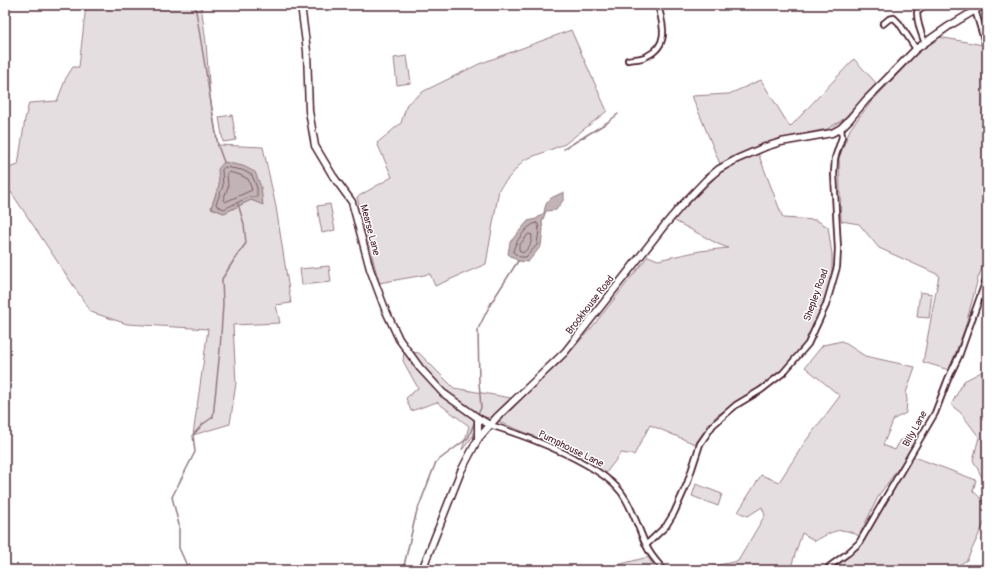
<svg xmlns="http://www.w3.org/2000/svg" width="992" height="575" font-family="Pangolin,sans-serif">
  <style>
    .green { fill: #e5dee0; stroke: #987e86; fill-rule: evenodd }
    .water { fill: #c1b3b6; stroke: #91787e }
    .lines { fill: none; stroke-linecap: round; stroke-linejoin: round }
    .shore { stroke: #7a5a63; stroke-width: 1 }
    .stream { stroke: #91787e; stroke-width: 1.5 }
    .minor-casing { stroke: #4a1f2b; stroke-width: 8 }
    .tertiary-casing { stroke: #4a1f2b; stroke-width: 9 }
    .minor { stroke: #fff; stroke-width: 4.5 }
    .tertiary { stroke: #fff; stroke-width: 6 }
    .labels { text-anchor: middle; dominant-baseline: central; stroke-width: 3; stroke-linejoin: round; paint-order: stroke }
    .street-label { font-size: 10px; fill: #4a1f2b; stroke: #fff }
  </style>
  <rect width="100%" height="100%" fill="#fff"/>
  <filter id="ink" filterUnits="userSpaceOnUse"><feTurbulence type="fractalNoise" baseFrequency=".025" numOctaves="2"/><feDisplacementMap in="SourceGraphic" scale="8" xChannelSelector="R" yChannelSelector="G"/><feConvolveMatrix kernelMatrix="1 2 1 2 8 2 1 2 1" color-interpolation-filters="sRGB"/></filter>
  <g filter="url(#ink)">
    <g class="green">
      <path d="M 86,5 L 201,5 L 206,43 L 210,96 L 218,145 L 263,147 L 276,207 L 291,303 L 276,305 L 280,323 L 233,325 L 236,383 L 230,424 L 193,435 L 208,329 L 127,324 L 91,312 L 11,192 L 5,192 L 5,169 L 18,165 L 25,119 L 29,103 L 57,101 L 66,78 L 73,67 L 79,67 ZM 219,185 L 262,204 L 251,200 L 224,213 L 211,208 Z"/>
      <path d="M 571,30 L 607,111 L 565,144 L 524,160 L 499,189 L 486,264 L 435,286 L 430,274 L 379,283 L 357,197 L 392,177 L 377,143 L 401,123 L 407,104 L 424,91 L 479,64 Z"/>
      <path d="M 939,37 L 983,45 L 987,61 L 987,255 L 978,278 L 965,328 L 949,370 L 923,362 L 939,275 L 879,248 L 859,224 L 841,221 L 839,158 L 850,129 L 872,101 L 918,53 Z"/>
      <path d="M 407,56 L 411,83 L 397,85 L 394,58 Z"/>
      <path d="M 854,59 L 877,84 L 841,121 L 827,129 L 796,135 L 765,144 L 720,164 L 692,96 L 729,94 L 761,80 L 790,127 Z"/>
      <path d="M 232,115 L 236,140 L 223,142 L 219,117 Z"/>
      <path d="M 758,153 L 783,218 L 816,220 L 828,227 L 832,254 L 832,278 L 814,325 L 804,346 L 782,372 L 716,416 L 695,444 L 650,425 L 634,455 L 621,453 L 606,473 C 572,453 536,436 499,422 L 534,387 L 561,362 L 593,326 L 648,256 L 658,260 L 700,251 L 728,248 L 718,244 L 673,220 L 725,168 Z"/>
      <path d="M 330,204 L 335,230 L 322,233 L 317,206 Z"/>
      <path d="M 329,266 L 331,282 L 302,285 L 300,269 Z"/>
      <path d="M 920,292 L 932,294 L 929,318 L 917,317 Z"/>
      <path d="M 842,341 L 865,356 L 915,367 L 906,393 L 907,400 L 906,413 L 894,419 L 883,445 L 895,450 L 900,441 L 913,433 L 919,436 L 908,455 L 879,495 L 859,536 C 840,525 832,532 815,541 L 802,533 L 790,570 L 701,570 L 704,568 L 738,561 L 765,515 L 762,507 L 748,516 L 738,512 L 761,475 L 779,482 L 805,442 L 840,396 L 805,367 L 823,345 Z"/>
      <path d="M 404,351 L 419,353 L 454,388 L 511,398 L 490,418 L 480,416 L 477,420 L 474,435 L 462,450 L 469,426 L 437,402 L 411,411 L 406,398 L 418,388 L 403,361 Z"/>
      <path d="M 987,369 L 987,484 L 985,483 L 973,460 L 979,437 L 961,413 L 951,405 L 964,381 Z"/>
      <path d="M 912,456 L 976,480 L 973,491 C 982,499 987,504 987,517 L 967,560 L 951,570 L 841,570 L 837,566 L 862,545 Z"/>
      <path d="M 696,484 L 722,494 L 718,506 L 692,496 Z"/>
      <path d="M 648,557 L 656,570 L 598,570 Z"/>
    </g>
    <g class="water">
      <path d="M 224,162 L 243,166 L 255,172 L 261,187 L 263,205 L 251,200 L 224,213 L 211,208 L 219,185 L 218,169 Z"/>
      <path d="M 564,192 L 564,199 L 556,210 L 546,211 L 542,222 L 543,230 L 541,246 L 528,262 L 518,261 L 508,254 L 510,242 L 528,221 L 536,219 L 544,213 C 546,198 551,198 564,192 Z"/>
    </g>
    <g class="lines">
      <g class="shore">
        <path d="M 225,167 L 242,170 L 252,175 L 257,188 L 257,197 L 249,197 L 224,209 L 217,206 L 216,204 L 223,186 L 222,170 Z"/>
        <path d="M 229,172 L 240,175 L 248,179 L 252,190 L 225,202 L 223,200 L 228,187 L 227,174 Z"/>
        <path d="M 536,223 L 538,224 L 539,230 L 537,245 L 526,257 L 520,257 L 513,252 C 514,243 527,225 536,223 Z"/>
        <path d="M 529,234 L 532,235 C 532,242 529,250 522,253 L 519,250 L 519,246 Z"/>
      </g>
      <g class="stream">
        <path d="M 195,5 L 218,146 L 224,162"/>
        <path d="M 564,149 L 608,122 L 618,114"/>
        <path d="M 478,414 L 481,408 L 479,382 L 478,329 L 491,303 L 518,261"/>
        <path d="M 189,570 L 179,548 L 179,525 L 172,497 L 195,452 L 193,435 L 203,424 L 213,417 L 220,350 L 223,304 L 222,279 L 234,260 L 246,243 L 244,224 L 238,204"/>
        <path d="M 403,570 L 416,514 L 436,462 L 468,438 L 475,421"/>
      </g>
      <defs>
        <g id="minor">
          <path d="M 921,9 L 917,12 C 917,23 921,33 925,43"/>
          <path d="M 975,10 L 987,49"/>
          <path d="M 883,24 L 889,19 L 894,18 L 899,23 L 916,49"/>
          <path d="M 628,60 C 634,59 642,59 647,56 C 670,45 663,24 658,5"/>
          <path d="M 490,425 C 526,436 607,465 625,498 C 634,513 639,530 646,545 C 650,555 657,562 664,570"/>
          <path d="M 646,545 L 666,526 L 674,513 L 687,484 L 700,444 L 713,425 L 736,405 L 761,390 L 783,373 L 808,344 L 826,305 L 837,267 L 838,249 L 834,174 L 835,158 L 842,137 L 841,128"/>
          <path d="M 827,570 L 830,566 L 848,553 L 859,543 L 935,413 L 948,379 L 959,356 L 987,277"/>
        </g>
        <g id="tertiary">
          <path d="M 301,5 L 307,51 L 309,111 L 315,146 L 333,176 L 352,202 L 370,269 L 385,309 L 399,339 L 420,368 L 443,393 L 478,418 L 490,425"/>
          <path d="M 478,418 L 478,439"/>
          <path d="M 422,570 L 461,471 L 478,439 L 497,417 L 565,352 L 664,226 L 682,205 L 706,180 L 719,169 L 737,159 L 765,147 L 781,142 L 832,133 L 841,128 L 849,120 L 866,100 L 916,49 L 949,26 L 984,5"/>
        </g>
      </defs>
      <use href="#minor" class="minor-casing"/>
      <use href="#tertiary" class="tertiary-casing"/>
      <use href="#minor" class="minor"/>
      <use href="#tertiary" class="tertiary"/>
    </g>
  </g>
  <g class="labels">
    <g class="street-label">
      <text transform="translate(370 230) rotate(75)">Mearse Lane</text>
      <text transform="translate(816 295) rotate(-70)">Shepley Road</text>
      <text transform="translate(590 305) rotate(-52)">Brookhouse Road</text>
      <text transform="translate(915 429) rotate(-61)">Billy Lane</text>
      <text transform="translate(571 449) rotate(26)">Pumphouse Lane</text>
    </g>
  </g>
  <rect width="992" height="575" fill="none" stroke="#fff" stroke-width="20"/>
  <rect x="10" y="10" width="972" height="555" fill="none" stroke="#4a1f2b" stroke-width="1.5" filter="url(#ink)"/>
</svg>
